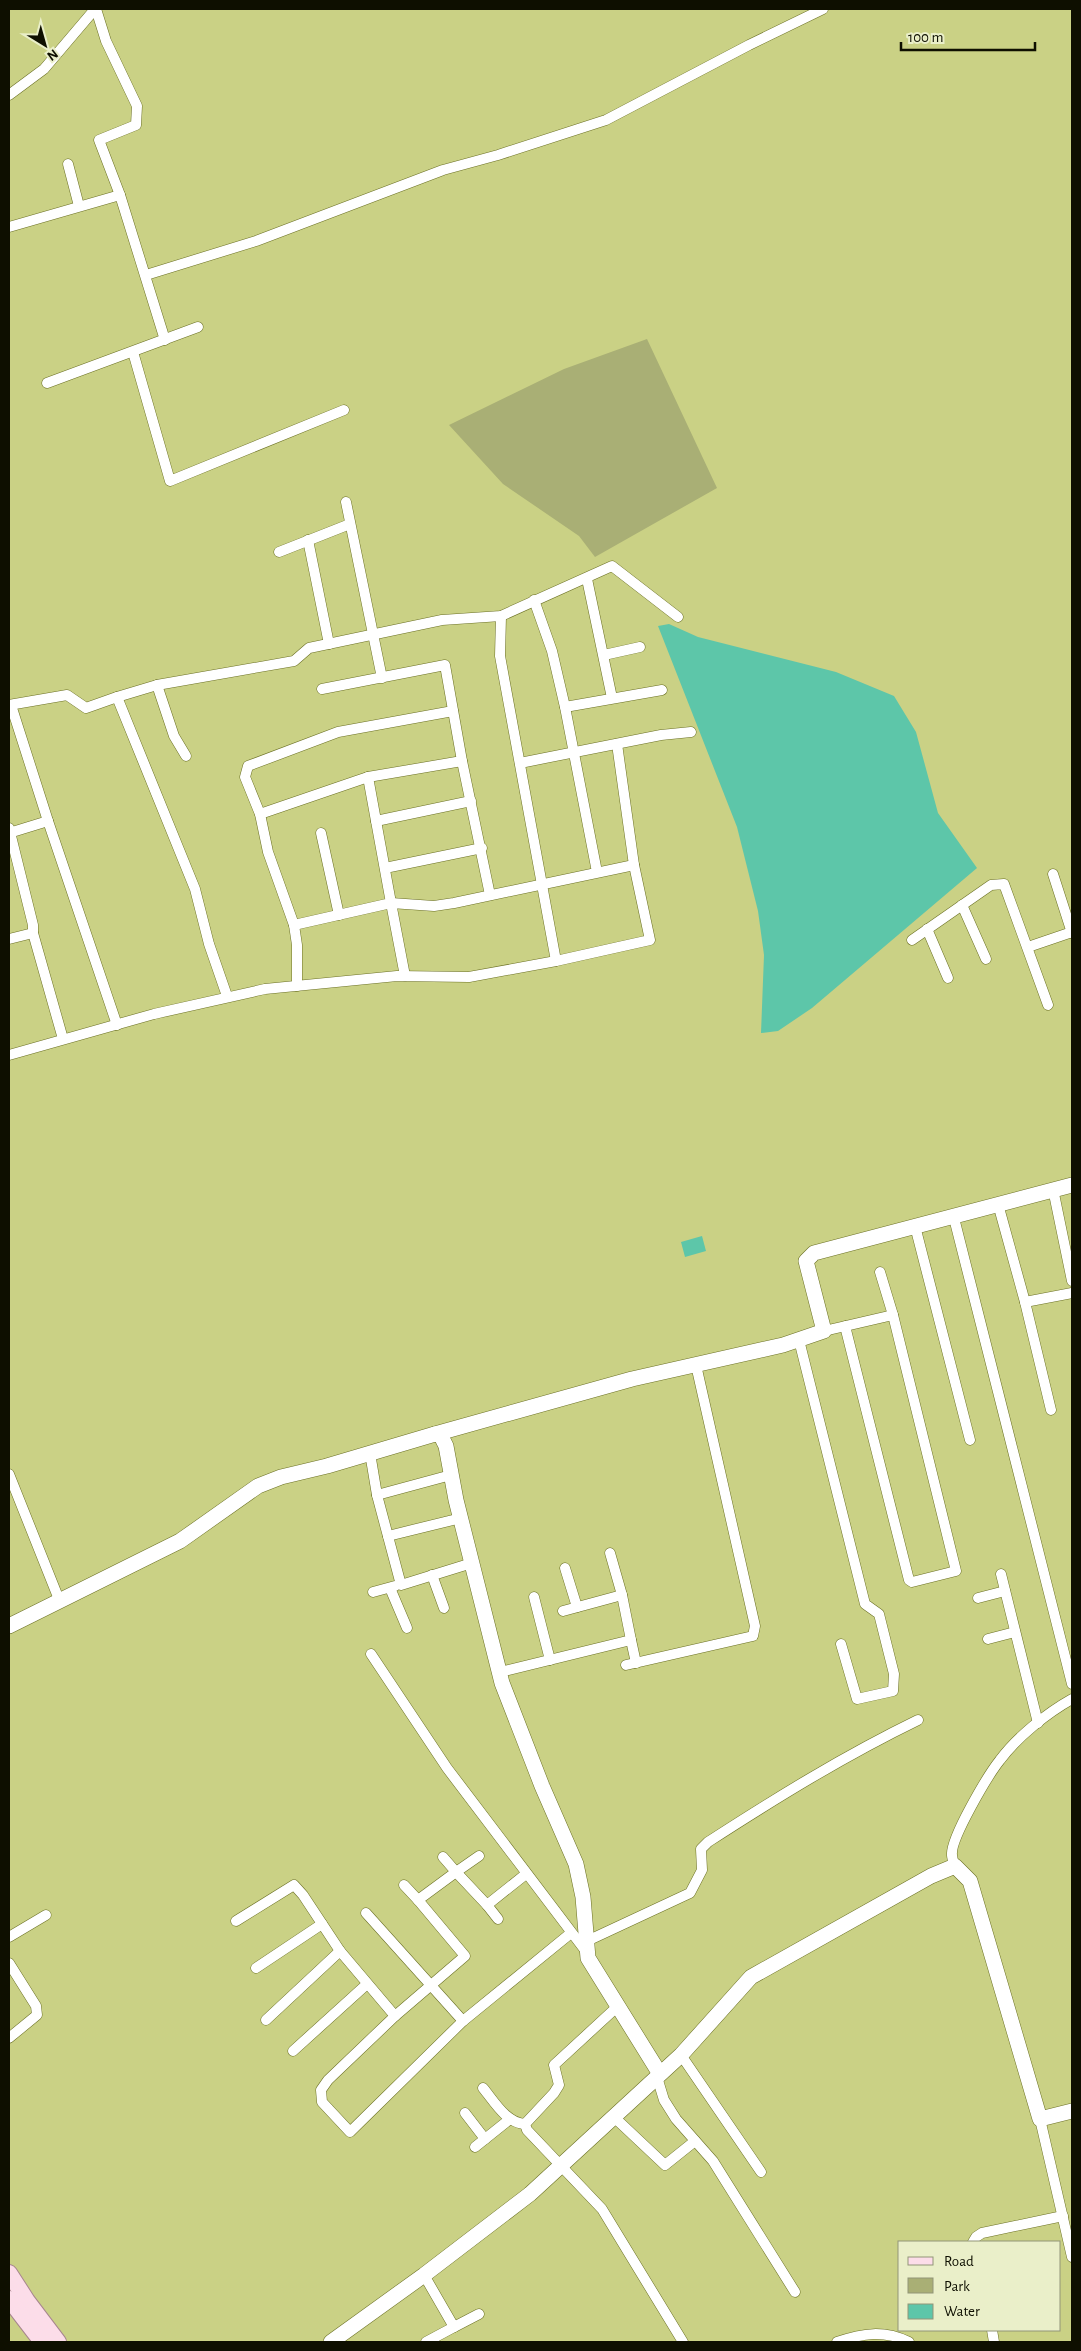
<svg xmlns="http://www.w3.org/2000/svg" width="1081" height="2351" font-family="'Alegreya Sans',sans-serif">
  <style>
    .green { fill: #a9af75 }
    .water { fill: #5dc6a9 }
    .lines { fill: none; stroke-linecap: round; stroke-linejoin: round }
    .street-casing { stroke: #6c7125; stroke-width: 11 }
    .secondary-casing { stroke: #6c7125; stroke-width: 16 }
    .primary-casing { stroke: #a7868e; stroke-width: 18 }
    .street { stroke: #fff; stroke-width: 10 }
    .secondary { stroke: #fff; stroke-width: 15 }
    .primary { stroke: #fcdde9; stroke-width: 16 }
  </style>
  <rect width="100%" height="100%" fill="#cad185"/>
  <path class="green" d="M 647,339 L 717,488 L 595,557 L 579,536 L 503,484 L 449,425 L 564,369 Z"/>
  <g class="water">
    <path d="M 669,624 L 698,637 L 836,672 L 894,696 L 916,732 L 938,813 L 977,868 L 812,1008 L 778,1031 L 761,1033 L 764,955 L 758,911 L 737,827 L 658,626 Z"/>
    <path d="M 702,1236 L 706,1251 L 685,1257 L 681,1242 Z"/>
  </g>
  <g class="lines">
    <defs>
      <g id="street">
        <path d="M 96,9 L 106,41 L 137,106 L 136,125 L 99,140 L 120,195"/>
        <path d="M 9,95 L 44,69 L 95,9"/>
        <path d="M 68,164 L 79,206"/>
        <path d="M 9,227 L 120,195 L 165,340"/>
        <path d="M 146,275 L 256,241 L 443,170 L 498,155 L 606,120 L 749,45 L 823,9"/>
        <path d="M 133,352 L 170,481 L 344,410"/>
        <path d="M 47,383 L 198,327"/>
        <path d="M 346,502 L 382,678"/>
        <path d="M 308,540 L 329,644"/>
        <path d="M 279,552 L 350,524"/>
        <path d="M 587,579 L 612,698"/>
        <path d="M 534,600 L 552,651 L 565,707 L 597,872"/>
        <path d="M 604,655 L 640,647"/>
        <path d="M 157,685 L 174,736 L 186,756"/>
        <path d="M 322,689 L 445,665 L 462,761 L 490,895"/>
        <path d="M 117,697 L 157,685 L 294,661 L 309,648 L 442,620 L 501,616 L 612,566 L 678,617"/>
        <path d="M 9,705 L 67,695 L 86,708 L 117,697 L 195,889 L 209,944 L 227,996"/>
        <path d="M 11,705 L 48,821"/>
        <path d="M 565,707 L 662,690"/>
        <path d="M 520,763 L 661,735 L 691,732"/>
        <path d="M 260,814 L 368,777"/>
        <path d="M 376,821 L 471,801"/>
        <path d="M 9,828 L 33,925 L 33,933 L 63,1039"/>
        <path d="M 9,833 L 48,821 L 117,1025"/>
        <path d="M 321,833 L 339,915"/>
        <path d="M 385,868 L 482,848"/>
        <path d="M 1053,874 L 1072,933"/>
        <path d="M 962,905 L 986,959"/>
        <path d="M 294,925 L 268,852 L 260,814 L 245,777 L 248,766 L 338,732 L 453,711"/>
        <path d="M 927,929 L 948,978"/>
        <path d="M 9,939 L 33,933"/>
        <path d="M 912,940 L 991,885 L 1004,884 L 1048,1005"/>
        <path d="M 1028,947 L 1072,932"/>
        <path d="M 556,961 L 650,940 L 634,865 L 617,744"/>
        <path d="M 405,976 L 391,903 L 434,906 L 454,903 L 634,865"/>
        <path d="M 297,986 L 297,945 L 294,925 L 391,903 L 368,777 L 462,761"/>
        <path d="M 9,1055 L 154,1014 L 265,989 L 397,976 L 469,977 L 556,961 L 500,656 L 501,616"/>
        <path d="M 1053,1189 L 1072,1281"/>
        <path d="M 998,1204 L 1025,1302 L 1051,1410"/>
        <path d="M 954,1218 L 1072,1684"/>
        <path d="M 915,1226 L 970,1440"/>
        <path d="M 880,1272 L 893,1315"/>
        <path d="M 1025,1302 L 1072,1293"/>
        <path d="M 824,1331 L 893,1315 L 956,1571 L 912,1582 L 909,1580 L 845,1326"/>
        <path d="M 799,1340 L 865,1604 L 879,1614 L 894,1674 L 893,1691 L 857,1699 L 841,1644"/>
        <path d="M 370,1453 L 377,1495 L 451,1475"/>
        <path d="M 9,1474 L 60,1602"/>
        <path d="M 377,1495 L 401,1585 L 472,1563"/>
        <path d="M 388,1536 L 461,1518"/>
        <path d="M 610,1553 L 622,1595"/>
        <path d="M 565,1568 L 577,1607"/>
        <path d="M 1001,1574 L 1038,1723"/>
        <path d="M 432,1575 L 444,1608"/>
        <path d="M 390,1588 L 407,1628"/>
        <path d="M 373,1592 L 395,1586"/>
        <path d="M 534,1597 L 550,1660"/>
        <path d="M 978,1598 L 1005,1591"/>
        <path d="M 988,1639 L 1015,1632"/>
        <path d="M 631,1640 L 636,1663"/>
        <path d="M 371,1654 L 447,1768 L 588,1954"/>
        <path d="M 626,1665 L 753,1636 L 755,1626 L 696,1365"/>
        <path d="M 500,1672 L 631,1640 L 622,1595 L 563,1611"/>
        <path d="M 479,1856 L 456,1872 L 487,1905 L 526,1874"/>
        <path d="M 955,1866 C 954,1863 952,1859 952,1855 C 950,1839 988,1775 1000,1760 C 1017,1737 1047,1713 1072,1699"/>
        <path d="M 404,1885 L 418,1900"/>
        <path d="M 487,1905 L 498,1919"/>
        <path d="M 366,1913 L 463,2021"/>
        <path d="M 236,1921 L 294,1885 L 303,1895 L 340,1951 L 395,2016 L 465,1956 L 418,1900 L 456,1872 L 443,1857"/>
        <path d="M 9,1937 L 46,1915"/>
        <path d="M 587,1941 L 690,1893 L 702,1870 L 701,1849 L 708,1842 C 776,1798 844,1756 918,1720"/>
        <path d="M 9,1963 L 36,2006 L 37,2015 L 9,2038"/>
        <path d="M 256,1968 L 322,1924"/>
        <path d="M 618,2006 L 554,2065 L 559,2085 L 554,2093 L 525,2124 L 527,2130 L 602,2209 L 683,2342"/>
        <path d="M 395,2016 L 328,2080 L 321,2090 L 322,2102 L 350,2132 L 463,2021 L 571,1933"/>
        <path d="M 266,2020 L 340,1951"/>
        <path d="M 293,2051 L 367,1984"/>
        <path d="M 681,2055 L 761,2172"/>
        <path d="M 657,2077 L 664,2100 L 676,2119 L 713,2161 L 795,2292"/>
        <path d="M 483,2088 C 494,2101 506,2123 525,2124"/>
        <path d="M 465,2113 L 485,2139"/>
        <path d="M 614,2117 L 665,2165 L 695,2141"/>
        <path d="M 1040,2119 L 1072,2257"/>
        <path d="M 475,2147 L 510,2119"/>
        <path d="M 973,2242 L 976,2237 L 982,2233 L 1063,2216"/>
        <path d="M 424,2275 L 454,2327 L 479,2314"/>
        <path d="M 992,2330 L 994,2342"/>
        <path d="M 426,2342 L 454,2327"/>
        <path d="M 837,2342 C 863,2333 884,2330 909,2342"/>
      </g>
      <g id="secondary">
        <path d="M 435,1434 L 632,1379 L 783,1345 L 824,1331 L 806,1261 L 814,1253 L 1072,1185"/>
        <path d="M 9,1626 L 180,1541 L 258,1486 L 281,1477 L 327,1466 L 435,1434 L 441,1436 L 446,1446 L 456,1500 L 502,1683 L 542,1786 L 576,1864 L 583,1897 L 588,1958 L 660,2074"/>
        <path d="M 331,2342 L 424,2275 L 530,2194 L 681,2055 L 751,1977 L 931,1876 L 955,1866 L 970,1881 L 1040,2119 L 1072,2111"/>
      </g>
      <g id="primary">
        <path d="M 9,2273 L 27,2301 L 58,2342"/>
        <path d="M 9,2299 L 42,2342"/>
      </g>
    </defs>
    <use href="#street" class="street-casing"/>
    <use href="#secondary" class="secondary-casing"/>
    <use href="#primary" class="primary-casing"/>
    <use href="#street" class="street"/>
    <use href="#secondary" class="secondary"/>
    <use href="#primary" class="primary"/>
  </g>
  <rect width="1081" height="2351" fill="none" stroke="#0e0f00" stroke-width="20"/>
  <rect x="898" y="2241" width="162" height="90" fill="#eaefc9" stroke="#929579"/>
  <rect x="908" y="2257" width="25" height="8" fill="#fcdde9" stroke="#929579"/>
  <text x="944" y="2266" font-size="15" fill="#0e0f00">Road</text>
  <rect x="908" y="2278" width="25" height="15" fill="#a9af75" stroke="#929579"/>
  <text x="944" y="2291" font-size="15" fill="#0e0f00">Park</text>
  <rect x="908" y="2304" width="25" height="15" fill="#5dc6a9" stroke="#929579"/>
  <text x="944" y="2316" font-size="15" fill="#0e0f00">Water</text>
  <g transform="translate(45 45) rotate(143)" stroke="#eaefc9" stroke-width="4" paint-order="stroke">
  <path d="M0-4L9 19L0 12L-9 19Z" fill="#0e0f00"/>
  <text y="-8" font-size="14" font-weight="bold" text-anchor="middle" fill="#0e0f00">N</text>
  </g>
  <path d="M901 42v8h134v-8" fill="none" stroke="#0e0f00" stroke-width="2.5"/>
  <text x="908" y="42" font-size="15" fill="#0e0f00" stroke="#eaefc9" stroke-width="4" paint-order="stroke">100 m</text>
</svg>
